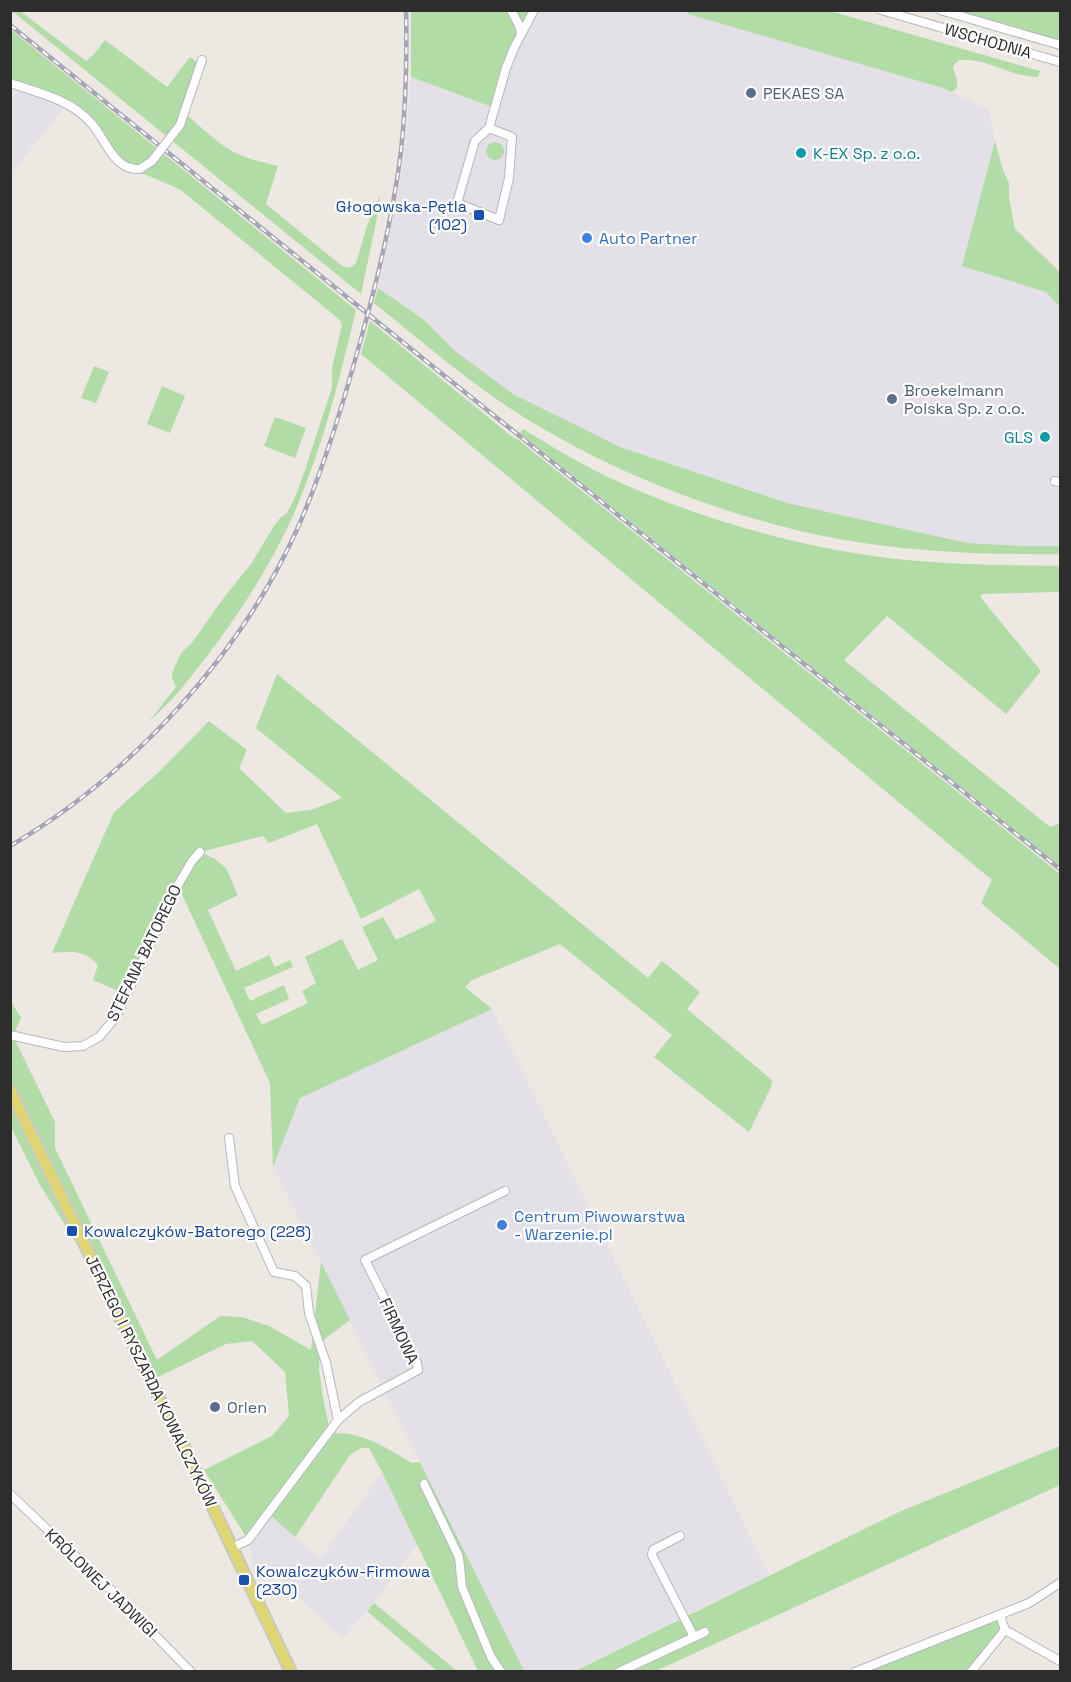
<svg xmlns="http://www.w3.org/2000/svg" width="1071" height="1682" font-family="'Space Grotesk',sans-serif">
  <style>
    .industrial { fill: #e3e1e7 }
    .green { fill: #b1dca6; fill-rule: evenodd }
    .lines { fill: none; stroke-linecap: round; stroke-linejoin: round }
    .minor-casing { stroke: #b5b6bf; stroke-width: 10 }
    .major-casing { stroke: #c8c8c8; stroke-width: 14 }
    .minor { stroke: #fff; stroke-width: 8 }
    .major { stroke: #e0d573; stroke-width: 10 }
    .rail-casing { stroke: #a5a5b5; stroke-width: 4.5 }
    .rail { stroke: #fff; stroke-width: 2; stroke-dasharray: 7; stroke-linecap: butt }
    .minor-bridge-casing { stroke: #b5b6bf; stroke-width: 10; stroke-linecap: butt }
    .minor-bridge { stroke: #fff; stroke-width: 8 }
    .service-dot { fill: #5c6f8a; stroke: #fff; stroke-width: 2 }
    .culture-dot { fill: #0f9aa8; stroke: #fff; stroke-width: 2 }
    .transit-dot { fill: #1a4fb4; stroke: #fff; stroke-width: 2 }
    .shop-dot { fill: #3f7fe0; stroke: #fff; stroke-width: 2 }
    .labels { text-anchor: middle; dominant-baseline: central; stroke-width: 4.5; stroke-linejoin: round; paint-order: stroke }
    .street-label { font-size: 16px; fill: #2d2d2d; stroke: #fff }
    .service-label { font-size: 16px; fill: #4e5e75; stroke: #fff; text-anchor: start }
    .culture-label { font-size: 16px; fill: #0d838f; stroke: #fff; text-anchor: start }
    .transit-label { font-size: 16px; fill: #164399; stroke: #fff; text-anchor: start }
    .shop-label { font-size: 16px; fill: #366cbe; stroke: #fff; text-anchor: start }
  </style>
  <rect width="100%" height="100%" fill="#ede9e2"/>
  <g class="industrial">
    <path d="M 534,11 L 678,11 L 943,88 L 988,109 L 995,141 L 962,265 L 1047,292 L 1060,304 L 1060,546 L 1023,546 L 967,543 L 787,503 L 620,447 L 513,394 L 455,351 L 423,319 L 378,288 L 396,203 L 403,163 L 411,77 L 495,108 L 504,74 Z"/>
    <path d="M 22,87 L 67,104 L 11,174 L 11,101 Z"/>
    <path d="M 492,1009 L 769,1575 L 573,1671 L 524,1671 L 273,1167 L 301,1097 Z"/>
    <path d="M 382,1472 L 417,1545 L 372,1605 L 343,1638 L 271,1573 L 256,1580 L 248,1540 L 268,1513 L 320,1559 Z"/>
  </g>
  <g class="green">
    <path d="M 12,11 L 20,11 L 86,61 L 94,54 L 105,40 L 167,87 L 190,57 L 200,64 L 183,112 C 200,125 214,141 232,151 C 246,159 263,162 278,166 L 266,204 L 342,266 C 349,269 351,268 356,263 L 367,226 L 380,195 L 376,223 L 361,294 Z"/>
    <path d="M 411,11 L 534,11 L 521,34 L 495,108 L 411,77 Z"/>
    <path d="M 688,11 L 830,11 L 1040,71 L 1038,77 L 1035,77 C 1027,75 1018,75 1011,72 C 991,65 981,59 959,60 L 953,66 C 954,76 963,86 952,92 L 943,88 L 688,14 Z"/>
    <path d="M 940,11 L 1060,11 L 1060,45 Z"/>
    <path d="M 10,29 L 356,310 C 340,378 323,446 295,511 C 268,573 228,631 185,684 C 174,698 160,711 147,724 L 176,687 L 173,681 L 172,673 L 181,653 L 191,644 L 225,596 L 251,564 L 274,526 L 280,518 L 287,513 L 295,497 L 305,470 L 332,387 L 332,368 L 342,325 L 340,320 L 182,191 L 175,187 L 127,167 L 74,108 L 11,83 Z"/>
    <path d="M 995,141 L 1003,170 L 1009,183 L 1009,198 L 1015,229 L 1060,272 L 1060,307 L 1046,292 L 962,266 Z"/>
    <circle cx="495" cy="151" r="9"/>
    <path d="M 378,288 L 423,319 L 455,351 L 513,394 L 620,447 L 787,503 L 967,543 L 1023,546 L 1060,546 L 1060,554 C 986,555 912,552 839,539 C 732,519 622,477 530,421 C 474,387 425,344 374,303 Z"/>
    <path d="M 370,321 L 515,439 L 516,438 L 1060,874 L 1060,969 L 981,903 L 992,880 L 361,354 Z"/>
    <path d="M 94,366 L 109,372 L 96,403 L 81,398 Z"/>
    <path d="M 162,386 L 185,396 L 170,433 L 147,424 Z"/>
    <path d="M 275,417 L 306,428 L 295,458 L 264,446 Z"/>
    <path d="M 523,429 C 551,446 580,464 610,478 C 700,520 808,550 906,560 C 958,565 1009,565 1060,566 L 1060,592 L 981,594 L 981,598 L 1041,671 L 1006,714 L 887,616 L 844,660 L 1050,827 L 1060,823 L 1060,866 L 520,433 Z"/>
    <path d="M 277,674 L 648,978 L 662,961 L 700,992 L 687,1009 L 772,1080 L 771,1087 L 749,1132 L 654,1057 L 672,1035 L 560,944 L 472,980 L 465,987 L 492,1009 L 300,1098 L 273,1167 L 270,1083 L 178,886 L 127,995 L 93,980 L 98,965 C 84,949 71,952 52,953 L 114,812 L 158,773 L 209,721 L 247,750 L 239,768 L 286,813 L 311,810 L 342,798 L 256,728 ZM 317,824 L 361,919 L 419,889 L 436,921 L 396,940 L 383,917 L 362,927 L 378,960 L 358,970 L 342,939 L 305,957 L 316,983 L 302,991 L 308,1003 L 262,1025 L 256,1014 L 289,999 L 284,985 L 250,1001 L 244,988 L 293,967 L 290,960 L 275,967 L 269,955 L 236,971 L 208,910 L 238,895 L 226,868 L 215,859 L 201,852 L 263,836 L 269,843 Z"/>
    <path d="M 10,1000 L 21,1018 L 13,1036 L 55,1122 L 55,1148 L 157,1360 L 220,1316 L 242,1317 L 269,1326 L 311,1350 L 321,1262 L 350,1320 L 326,1338 L 320,1346 L 319,1369 L 323,1398 L 329,1427 L 336,1433 C 365,1433 388,1449 412,1463 L 420,1462 L 524,1671 L 478,1671 L 382,1472 L 369,1448 L 361,1448 L 350,1455 L 295,1537 L 268,1513 L 248,1540 L 204,1470 L 272,1436 L 289,1416 L 285,1372 L 252,1341 L 226,1344 L 158,1377 L 160,1383 L 152,1384 L 82,1252 L 40,1185 L 11,1127 Z"/>
    <path d="M 1060,1446 L 1060,1485 L 656,1671 L 573,1672 L 899,1512 Z"/>
    <path d="M 374,1603 L 457,1671 L 437,1671 L 367,1611 Z"/>
    <path d="M 1000,1615 L 1005,1630 L 971,1671 L 868,1672 L 864,1668 Z"/>
  </g>
  <g class="lines">
    <defs>
      <g id="minor">
        <path d="M 511,10 L 519,25 L 521,34"/>
        <path d="M 881,10 L 1060,62"/>
        <path d="M 940,10 L 1060,45"/>
        <path d="M 10,83 C 39,93 72,100 92,124 C 106,140 114,171 140,169 L 152,161"/>
        <path d="M 489,128 L 512,137 L 509,178 L 499,220 L 457,203 L 475,141 L 489,128 L 506,68 L 514,48 L 534,10"/>
        <path d="M 173,134 L 180,125 L 202,60"/>
        <path d="M 1055,481 L 1060,482"/>
        <path d="M 10,1035 L 64,1047 L 83,1046 L 99,1037 L 116,1017 L 178,885 L 192,861 L 200,852"/>
        <path d="M 229,1138 L 235,1186 L 274,1272 L 295,1276 L 306,1286 L 309,1313 L 326,1363 L 338,1420"/>
        <path d="M 424,1484 L 459,1557 L 462,1587 L 491,1657 L 501,1672"/>
        <path d="M 10,1494 L 112,1591 L 191,1672"/>
        <path d="M 680,1536 L 653,1550 L 652,1555 L 694,1637"/>
        <path d="M 232,1548 L 248,1540 L 338,1420 L 359,1402 L 418,1370 L 417,1363 L 365,1260 L 505,1191"/>
        <path d="M 1005,1630 L 1060,1661"/>
        <path d="M 619,1672 L 705,1632"/>
        <path d="M 855,1672 L 1029,1603 L 1060,1583"/>
        <path d="M 971,1672 L 1005,1630 L 1000,1615"/>
      </g>
      <path id="major" d="M 10,1090 L 152,1384 L 189,1457 L 291,1672"/>
    </defs>
    <use href="#minor" class="minor-casing"/>
    <use href="#major" class="major-casing"/>
    <use href="#minor" class="minor"/>
    <use href="#major" class="major"/>
    <defs>
      <g id="rail">
        <path d="M 10,25 L 441,373 L 1060,869"/>
        <path d="M 10,846 C 132,775 242,654 299,525 C 324,467 342,407 359,346 C 377,282 393,217 401,151 C 406,105 407,57 406,10"/>
      </g>
    </defs>
    <use href="#rail" class="rail-casing"/>
    <use href="#rail" class="rail"/>
    <defs>
      <path id="minor-bridge" d="M 152,161 L 173,134"/>
    </defs>
    <use href="#minor-bridge" class="minor-bridge-casing"/>
    <use href="#minor-bridge" class="minor-bridge"/>
  </g>
  <g class="service-dot">
    <circle cx="751" cy="93" r="6"/>
    <circle cx="892" cy="399" r="6"/>
    <circle cx="215" cy="1407" r="6"/>
  </g>
  <g class="culture-dot">
    <circle cx="801" cy="153" r="6"/>
    <circle cx="1045" cy="437" r="6"/>
  </g>
  <g class="transit-dot">
    <rect x="473" y="209" width="12" height="12" rx="3"/>
    <rect x="66" y="1225" width="12" height="12" rx="3"/>
    <rect x="238" y="1574" width="12" height="12" rx="3"/>
  </g>
  <g class="shop-dot">
    <circle cx="587" cy="238" r="6"/>
    <circle cx="502" cy="1225" r="6"/>
  </g>
  <g class="labels">
    <g class="street-label">
      <text transform="translate(988 41) rotate(16)">WSCHODNIA</text>
      <text transform="translate(144 953) rotate(-64)">STEFANA BATOREGO</text>
      <text transform="translate(399 1331) rotate(65)">FIRMOWA</text>
      <text transform="translate(151 1381) rotate(64)">JERZEGO I RYSZARDA KOWALCZYKÓW</text>
      <text transform="translate(101 1583) rotate(44)">KRÓLOWEJ JADWIGI</text>
    </g>
    <g class="service-label">
      <text x="763" y="93">PEKAES SA</text>
      <text x="904" y="390">Broekelmann<tspan x="904" dy="18">Polska Sp. z o.o.</tspan></text>
      <text x="227" y="1407">Orlen</text>
    </g>
    <g class="culture-label">
      <text x="813" y="153">K-EX Sp. z o.o.</text>
      <text x="1033" y="437" text-anchor="end">GLS</text>
    </g>
    <g class="transit-label">
      <text x="467" y="206" text-anchor="end">Głogowska-Pętla<tspan x="467" dy="18">(102)</tspan></text>
      <text x="84" y="1231">Kowalczyków-Batorego (228)</text>
      <text x="256" y="1571">Kowalczyków-Firmowa<tspan x="256" dy="18">(230)</tspan></text>
    </g>
    <g class="shop-label">
      <text x="599" y="238">Auto Partner</text>
      <text x="514" y="1216">Centrum Piwowarstwa<tspan x="514" dy="18">- Warzenie.pl</tspan></text>
    </g>
  </g>
  <rect width="1071" height="1682" fill="none" stroke="#2d2d2d" stroke-width="24"/>
</svg>
